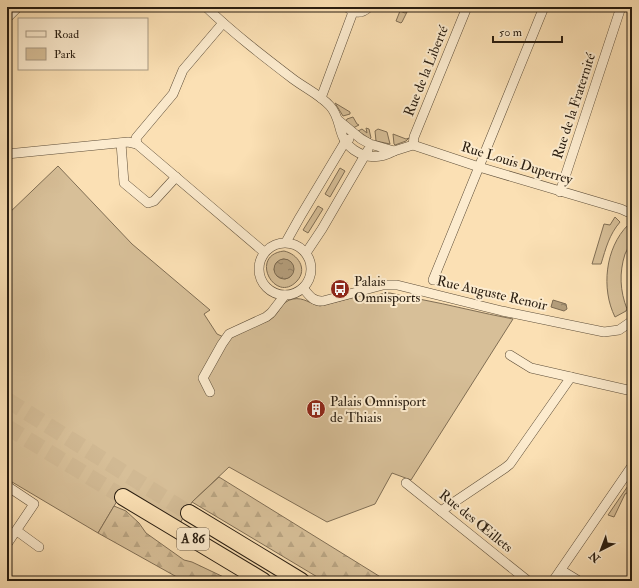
<svg xmlns="http://www.w3.org/2000/svg" width="639" height="588" font-family="'IM FELL Double Pica',serif">
  <style>
    .green { fill: #d7bf98; stroke: #806e54; fill-rule: evenodd }
    .forest { fill: url(#forest-firs); stroke: #806e54 }
    .water { fill: url(#water-ripples); stroke: #7c6a51 }
    .lines { fill: none; stroke-linecap: round; stroke-linejoin: round }
    .motorway-tunnel { stroke: #d1b993; stroke-width: 16; stroke-dasharray: 16 8; stroke-linecap: butt }
    .minor-casing { stroke: #5e4e39; stroke-width: 10 }
    .motorway-casing { stroke: #291d10; stroke-width: 18 }
    .minor { stroke: #fcebce; stroke-width: 9 }
    .motorway { stroke: #fbe0b4; stroke-width: 16 }
    .labels { text-anchor: middle; dominant-baseline: central; stroke-width: 4; stroke-linejoin: round; paint-order: stroke }
    .shield { fill: #fcebce; stroke: #685b49; stroke-width: 1 }
    .shield-label { font-size: 13px; font-weight: bold; fill: #291d10 }
    .street-label { font-size: 14px; fill: #291d10; stroke: #fcebce }
    .poi-label { font-size: 14px; fill: #291d10; stroke: #fcebce; text-anchor: start }
  </style>
  <defs>
    <pattern id="forest-firs" width="22" height="20" patternUnits="userSpaceOnUse"><rect width="22" height="20" fill="#d7bf98"/><path d="M5 1l3.5 6h-7zM16 11l3.5 6h-7z" fill="#b9a482"/></pattern>
    <pattern id="water-ripples" width="26" height="14" patternUnits="userSpaceOnUse"><rect width="26" height="14" fill="#b49e7c"/><path d="M2 4q2-2 4 0t4 0M15 11q2-2 4 0t4 0" fill="none" stroke="#928064"/></pattern>
  </defs>
  <rect width="100%" height="100%" fill="#fbe0b4"/>
  <filter id="stains"><feTurbulence type="fractalNoise" baseFrequency=".005" numOctaves="4"/><feColorMatrix values="0 0 0 0 .2 0 0 0 0 .09 0 0 0 0 .02 0 0 0 .5 -.17"/></filter>
  <radialGradient id="worn" r=".72"><stop offset=".6" stop-color="#630" stop-opacity="0"/><stop offset="1" stop-color="#630" stop-opacity=".3"/></radialGradient>
  <g class="green">
    <path d="M 400,11 L 405,13 L 407,12 L 402,22 L 401,23 L 396,21 Z"/>
    <path d="M 335,103 L 350,112 L 350,114 L 343,116 Z"/>
    <path d="M 353,117 L 357,124 L 359,125 L 353,128 L 346,121 L 347,119 Z"/>
    <path d="M 366,128 L 369,129 L 371,138 L 370,139 L 358,131 L 362,129 L 367,133 Z"/>
    <path d="M 378,129 L 387,132 L 390,144 L 376,141 L 375,131 Z"/>
    <path d="M 393,134 L 406,139 L 409,138 L 406,141 L 395,145 L 394,144 Z"/>
    <path d="M 58,166 L 132,244 L 210,310 L 204,314 L 217,334 L 228,339 C 235,335 242,330 250,327 C 256,324 265,323 271,319 C 280,313 281,301 293,299 C 304,297 310,304 320,306 L 355,297 L 359,300 L 385,293 L 390,293 L 416,299 L 419,299 C 451,305 481,313 513,319 L 411,480 L 392,473 L 375,504 L 327,522 L 229,467 L 192,502 L 178,527 L 123,491 L 98,533 L 7,479 L 7,215 Z"/>
    <path d="M 340,168 L 345,171 L 330,197 L 325,194 Z"/>
    <path d="M 318,206 L 323,209 L 308,233 L 303,230 Z"/>
    <path d="M 615,217 L 620,222 C 609,235 606,248 601,264 L 592,264 L 604,224 L 610,225 Z"/>
    <path d="M 628,225 L 632,227 C 632,231 633,236 632,240 C 631,245 627,249 625,254 C 619,273 620,291 627,309 L 626,311 L 615,317 C 601,289 605,248 628,225 Z"/>
    <path d="M 284,251 C 298,254 308,269 297,281 C 275,305 248,255 284,251 ZM 283,259 L 288,260 L 293,265 L 290,277 L 285,279 L 279,277 L 274,270 L 276,263 Z"/>
    <path d="M 632,258 L 632,303 C 627,287 627,273 632,258 Z"/>
    <path d="M 632,480 L 632,490 L 625,494 L 614,517 L 608,515 Z"/>
  </g>
  <g class="forest">
    <path d="M 219,477 L 387,581 L 324,581 L 192,502 Z"/>
    <path d="M 114,506 L 126,511 L 139,523 L 146,533 L 184,560 L 192,562 L 232,581 L 184,581 L 98,533 Z"/>
  </g>
  <g class="water">
    <circle cx="284" cy="269" r="10"/>
    <path d="M 553,300 L 566,304 L 567,309 L 564,311 L 551,307 Z"/>
  </g>
  <g class="lines">
    <g class="motorway-tunnel">
      <path d="M 7,400 L 189,513"/>
      <path d="M 7,427 L 123,497"/>
    </g>
    <defs>
      <g id="minor">
        <path d="M 206,7 C 233,33 263,56 293,79 C 305,88 320,95 330,106 C 343,120 336,138 354,150 C 367,159 381,158 394,151 L 370,144 L 361,139 L 338,120"/>
        <path d="M 347,7 C 354,14 362,14 369,7"/>
        <path d="M 7,18 L 18,7"/>
        <path d="M 321,98 L 353,12"/>
        <path d="M 121,143 L 124,183 L 148,203 L 154,201 L 176,177"/>
        <path d="M 137,144 L 136,138 L 173,94 L 183,70 L 223,23"/>
        <path d="M 413,145 L 414,137 L 467,7"/>
        <path d="M 394,151 L 413,145 L 479,167 L 621,209 L 632,214"/>
        <path d="M 7,154 L 128,142 L 137,144 L 264,252"/>
        <path d="M 560,192 L 621,7"/>
        <path d="M 286,242 L 300,217 L 345,142 L 349,139"/>
        <circle cx="285" cy="269" r="26"/>
        <path d="M 306,253 L 322,229 L 368,150"/>
        <path d="M 433,280 L 544,7"/>
        <path d="M 303,288 C 309,295 313,302 323,301 L 383,285 L 397,285 L 502,311 L 604,332 L 619,330 L 632,321"/>
        <path d="M 510,355 L 531,368 L 632,391"/>
        <path d="M 210,392 L 203,378 L 222,344 L 229,334 L 266,317 L 271,313 L 285,295"/>
        <path d="M 406,483 L 528,581"/>
        <path d="M 7,486 L 34,504 L 7,544"/>
        <path d="M 441,511 L 505,468 L 510,464 L 571,377"/>
        <path d="M 17,531 L 39,547"/>
        <path d="M 561,570 L 579,581"/>
        <path d="M 553,581 L 632,466"/>
      </g>
      <g id="motorway">
        <path d="M 123,497 L 263,581"/>
        <path d="M 189,513 L 301,581"/>
      </g>
    </defs>
    <use href="#minor" class="minor-casing"/>
    <use href="#motorway" class="motorway-casing"/>
    <use href="#minor" class="minor"/>
    <use href="#motorway" class="motorway"/>
  </g>
  <defs>
    <symbol id="bus-disc" viewBox="-11 -11 22 22"><circle r="9.5" fill="#8f2418" stroke="#fcebce"/><path d="M-5-6H5V4H4V6H2V4H-2V6H-4V4H-5ZM-3.5-4V0h7V-4ZM-3.5 1.2v1.5H-2V1.2ZM2 1.2v1.5H3.5V1.2Z" fill="#fff"/></symbol>
    <symbol id="building-disc" viewBox="-11 -11 22 22"><circle r="9.5" fill="#8f2418" stroke="#fcebce"/><path d="M-4-6H4V6H1V3H-1V6H-4ZM-2.5-4.3h1.7v1.8h-1.7ZM.8-4.3h1.7v1.8H.8ZM-2.5-1h1.7V.8h-1.7ZM.8-1h1.7V.8H.8Z" fill="#fff"/></symbol>
  </defs>
  <g fill-rule="evenodd">
    <use href="#bus-disc" x="329" y="278" width="22" height="22"/>
    <use href="#building-disc" x="305" y="398" width="22" height="22"/>
  </g>
  <g class="labels">
    <rect class="shield" x="177" y="528" width="32" height="22" rx="3"/>
    <g class="shield-label">
      <text x="193" y="539">A 86</text>
    </g>
    <g class="street-label">
      <text transform="translate(426 71) rotate(-68)">Rue de la Liberté</text>
      <text transform="translate(574 106) rotate(-72)">Rue de la Fraternité</text>
      <text transform="translate(517 163) rotate(17)">Rue Louis Duperrey</text>
      <text transform="translate(492 293) rotate(13)">Rue Auguste Renoir</text>
      <text transform="translate(476 521) rotate(39)">Rue des Œillets</text>
    </g>
    <g class="poi-label">
      <text x="354" y="281">Palais<tspan x="354" dy="16">Omnisports</tspan></text>
      <text x="330" y="401">Palais Omnisport<tspan x="330" dy="16">de Thiais</tspan></text>
    </g>
  </g>
  <rect width="639" height="588" fill="none" stroke="#fbe0b4" stroke-width="24"/>
  <rect x="8" y="8" width="623" height="572" fill="none" stroke="#291d10" stroke-width="2"/>
  <rect x="12" y="12" width="615" height="564" fill="none" stroke="#291d10"/>
  <rect x="18" y="18" width="130" height="52" fill="#fcebce" stroke="#a89982"/>
  <rect x="26" y="31" width="20" height="6" fill="#fcebce" stroke="#a89982"/>
  <text x="54" y="38" font-size="12" fill="#291d10">Road</text>
  <rect x="26" y="48" width="20" height="12" fill="#d7bf98" stroke="#a89982"/>
  <text x="54" y="58" font-size="12" fill="#291d10">Park</text>
  <g transform="translate(601 550) rotate(222)" stroke="#fcebce" stroke-width="3" paint-order="stroke">
  <path d="M0-3L7 15L0 10L-7 15Z" fill="#291d10"/>
  <text y="-6" font-size="11" font-weight="bold" text-anchor="middle" fill="#291d10">N</text>
  </g>
  <path d="M493 36v6h69v-6" fill="none" stroke="#291d10" stroke-width="2"/>
  <text x="499" y="36" font-size="12" fill="#291d10" stroke="#fcebce" stroke-width="3" paint-order="stroke">50 m</text>
  <rect width="100%" height="100%" filter="url(#stains)"/>
  <rect width="100%" height="100%" fill="url(#worn)"/>
</svg>
